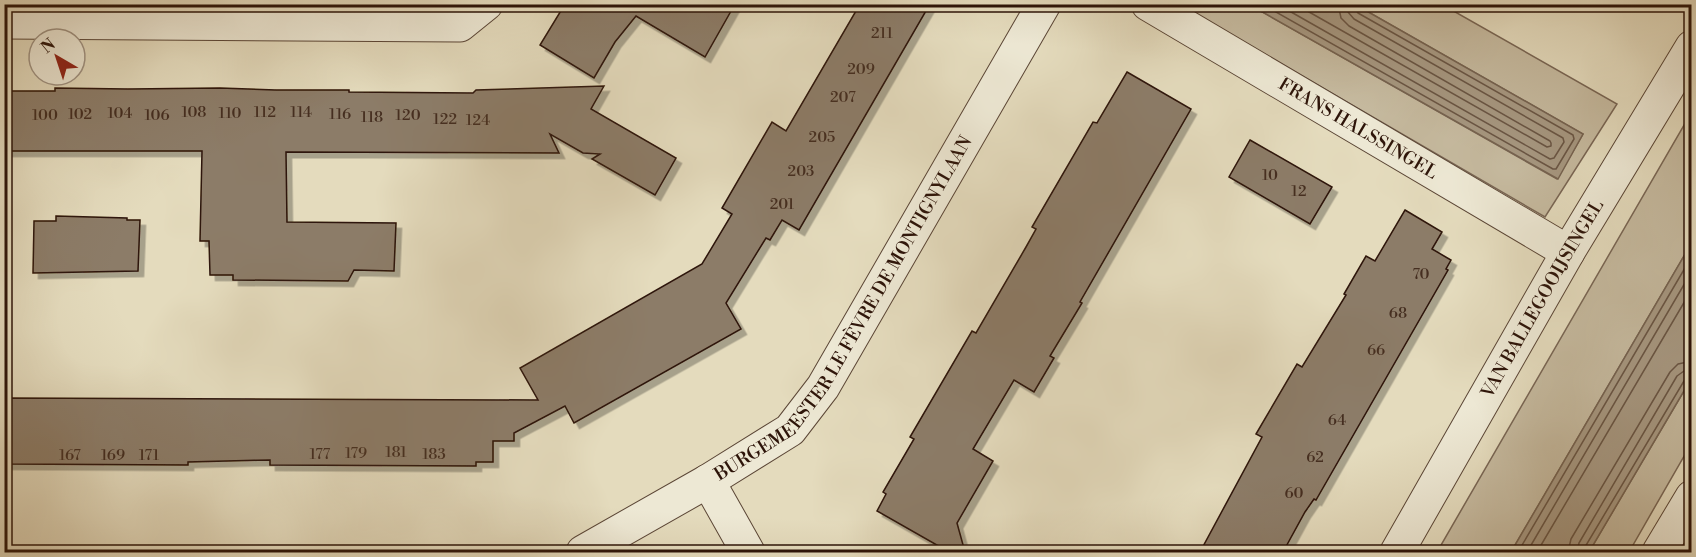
<svg xmlns="http://www.w3.org/2000/svg" width="1696" height="557" font-family="'Libre Bodoni',serif">
  <style>
    .green { fill: #c5b99e; stroke: #796654; stroke-width: 1.5 }
    .water { fill: #a69780; stroke: #766350; stroke-width: 1.5 }
    .lines { fill: none; stroke-linecap: round; stroke-linejoin: round }
    .shore { stroke: #6a5644; stroke-width: 1.5 }
    .building { fill: #8c7b67; stroke: #2d1409; stroke-width: 1.5; filter: url(#shadow) }
    .street-casing { stroke: #5b4636; stroke-width: 35 }
    .street { stroke: #ede8d4; stroke-width: 33 }
    .labels { text-anchor: middle; dominant-baseline: central; stroke-width: 4.5; stroke-linejoin: round; paint-order: stroke }
    .number-label { font-size: 15px; fill: #452e20 }
    .street-label { font-size: 18px; fill: #2d1409; stroke: #ede8d4 }
  </style>
  <defs>
    <filter id="shadow"><feDropShadow dx="5.5" dy="5.5" stdDeviation="0" flood-color="#0004"/></filter>
  </defs>
  <rect width="100%" height="100%" fill="#e4dbbd"/>
  <filter id="stains"><feTurbulence type="fractalNoise" baseFrequency=".00333" numOctaves="4"/><feColorMatrix values="0 0 0 0 .2 0 0 0 0 .09 0 0 0 0 .02 0 0 0 .5 -.17"/></filter>
  <radialGradient id="worn" r=".72"><stop offset=".6" stop-color="#630" stop-opacity="0"/><stop offset="1" stop-color="#630" stop-opacity=".3"/></radialGradient>
  <g class="green">
    <path d="M 1180,5 L 1250,5 L 1557,179 L 1583,134 L 1356,5 L 1443,5 L 1617,104 L 1545,217 Z"/>
    <path d="M 1691,113 L 1691,244 L 1511,552 L 1437,552 Z"/>
    <path d="M 1691,379 L 1691,444 L 1629,552 L 1589,552 Z"/>
  </g>
  <g class="water">
    <path d="M 1250,5 L 1356,5 L 1583,134 L 1558,179 Z"/>
    <path d="M 1691,244 L 1691,379 L 1589,552 L 1511,552 Z"/>
  </g>
  <g class="lines">
    <g class="shore">
      <path d="M 1262,4 L 1553,169 L 1556,169 L 1574,139 L 1573,135 L 1358,13 L 1355,9 L 1354,4"/>
      <path d="M 1277,4 L 1550,159 L 1554,158 L 1564,142 L 1563,138 L 1354,19 L 1348,12 L 1347,4"/>
      <path d="M 1295,4 L 1547,147 L 1551,146 L 1551,143 L 1550,141 L 1349,26 L 1341,18 L 1338,4"/>
      <path d="M 1518,552 L 1692,256"/>
      <path d="M 1527,552 L 1692,271"/>
      <path d="M 1537,552 L 1692,289"/>
      <path d="M 1568,552 L 1571,539 L 1670,372 L 1678,364 L 1692,361"/>
      <path d="M 1577,552 L 1579,543 L 1677,376 L 1684,371 L 1692,370"/>
      <path d="M 1584,552 L 1585,547 L 1684,381 L 1687,378 L 1692,377"/>
    </g>
  </g>
  <g class="building">
    <path d="M 565,4 L 735,4 L 705,57 L 636,16 L 615,42 L 594,78 L 540,45 Z"/>
    <path d="M 860,4 L 930,4 L 799,230 L 782,220 L 770,240 L 766,238 L 726,303 L 741,329 L 574,423 L 565,406 L 514,433 L 514,441 L 493,441 L 493,462 L 476,462 L 476,466 L 270,465 L 270,460 L 188,462 L 188,465 L 4,464 L 4,398 L 538,400 L 520,368 L 702,264 L 732,214 L 722,208 L 772,122 L 786,131 Z"/>
    <path d="M 1127,72 L 1191,109 L 1080,302 L 1082,303 L 1050,356 L 1054,358 L 1034,392 L 1014,380 L 973,449 L 993,461 L 957,523 L 965,552 L 949,552 L 877,511 L 886,494 L 883,492 L 914,439 L 910,437 L 972,331 L 976,333 L 1026,247 L 1036,229 L 1032,227 L 1093,122 L 1097,123 Z"/>
    <path d="M 604,86 L 591,109 L 676,158 L 655,195 L 592,159 L 600,154 L 583,153 L 550,134 L 559,153 L 286,152 L 287,222 L 396,223 L 394,271 L 354,270 L 348,281 L 233,280 L 233,275 L 210,275 L 209,241 L 200,241 L 202,151 L 4,151 L 4,91 L 55,91 L 55,88 L 128,89 L 220,88 L 276,90 L 349,90 L 349,92 L 473,93 L 476,90 Z"/>
    <path d="M 1250,140 L 1332,187 L 1310,224 L 1229,177 Z"/>
    <path d="M 1405,210 L 1442,232 L 1432,249 L 1451,260 L 1446,269 L 1448,270 L 1316,500 L 1314,499 L 1305,512 L 1283,552 L 1200,552 L 1262,437 L 1256,434 L 1297,364 L 1302,367 L 1346,295 L 1344,294 L 1366,256 L 1375,261 Z"/>
    <path d="M 56,216 L 127,218 L 127,220 L 140,220 L 138,271 L 33,273 L 34,221 L 56,221 Z"/>
  </g>
  <g class="lines">
    <defs>
      <g id="street">
        <path id="s1" d="M 1148,4 L 1568,252"/>
        <path d="M 4,22 L 460,25 L 486,4"/>
        <path d="M 708,481 L 748,552"/>
        <path id="s2" d="M 583,552 L 708,481 L 790,430 L 823,387 L 1044,4"/>
        <path id="s3" d="M 1397,552 L 1568,252 L 1692,47"/>
        <path d="M 1659,552 L 1692,497"/>
      </g>
    </defs>
    <use href="#street" class="street-casing"/>
    <use href="#street" class="street"/>
  </g>
  <g class="labels">
    <g class="number-label">
      <text x="882" y="33">211</text>
      <text x="861" y="69">209</text>
      <text x="843" y="97">207</text>
      <text x="194" y="112">108</text>
      <text x="265" y="112">112</text>
      <text x="301" y="112">114</text>
      <text x="120" y="113">104</text>
      <text x="230" y="113">110</text>
      <text x="80" y="114">102</text>
      <text x="340" y="114">116</text>
      <text x="45" y="115">100</text>
      <text x="157" y="115">106</text>
      <text x="408" y="115">120</text>
      <text x="372" y="117">118</text>
      <text x="445" y="119">122</text>
      <text x="478" y="120">124</text>
      <text x="822" y="137">205</text>
      <text x="801" y="171">203</text>
      <text x="1270" y="175">10</text>
      <text x="1299" y="191">12</text>
      <text x="782" y="204">201</text>
      <text x="1421" y="274">70</text>
      <text x="1398" y="313">68</text>
      <text x="1376" y="350">66</text>
      <text x="1337" y="420">64</text>
      <text x="396" y="452">181</text>
      <text x="356" y="453">179</text>
      <text x="320" y="454">177</text>
      <text x="434" y="454">183</text>
      <text x="70" y="455">167</text>
      <text x="113" y="455">169</text>
      <text x="149" y="455">171</text>
      <text x="1315" y="457">62</text>
      <text x="1294" y="493">60</text>
    </g>
    <g class="street-label">
      <text stroke="none"><textPath href="#s1" startOffset="244">FRANS HALSSINGEL</textPath></text>
      <text stroke="none"><textPath href="#s3" startOffset="292">VAN BALLEGOOIJSINGEL</textPath></text>
      <text stroke="none"><textPath href="#s2" startOffset="368">BURGEMEESTER LE FÈVRE DE MONTIGNYLAAN</textPath></text>
    </g>
  </g>
  <rect width="1696" height="557" fill="none" stroke="#e4dbbd" stroke-width="24"/>
  <rect x="6" y="6" width="1684" height="545" fill="none" stroke="#2d1409" stroke-width="3"/>
  <rect x="12" y="12" width="1672" height="533" fill="none" stroke="#2d1409" stroke-width="1.5"/>
  <g transform="translate(57 57) rotate(321)"><circle r="28" fill="#ede8d4" stroke="#a09383" stroke-width="1.5"/>
  <path d="M0-4.5L10 22L0 15L-10 22Z" fill="#8f2418"/>
  <text y="-9" font-size="16" font-weight="bold" text-anchor="middle" fill="#2d1409">N</text>
  </g>
  <rect width="100%" height="100%" filter="url(#stains)"/>
  <rect width="100%" height="100%" fill="url(#worn)"/>
</svg>
